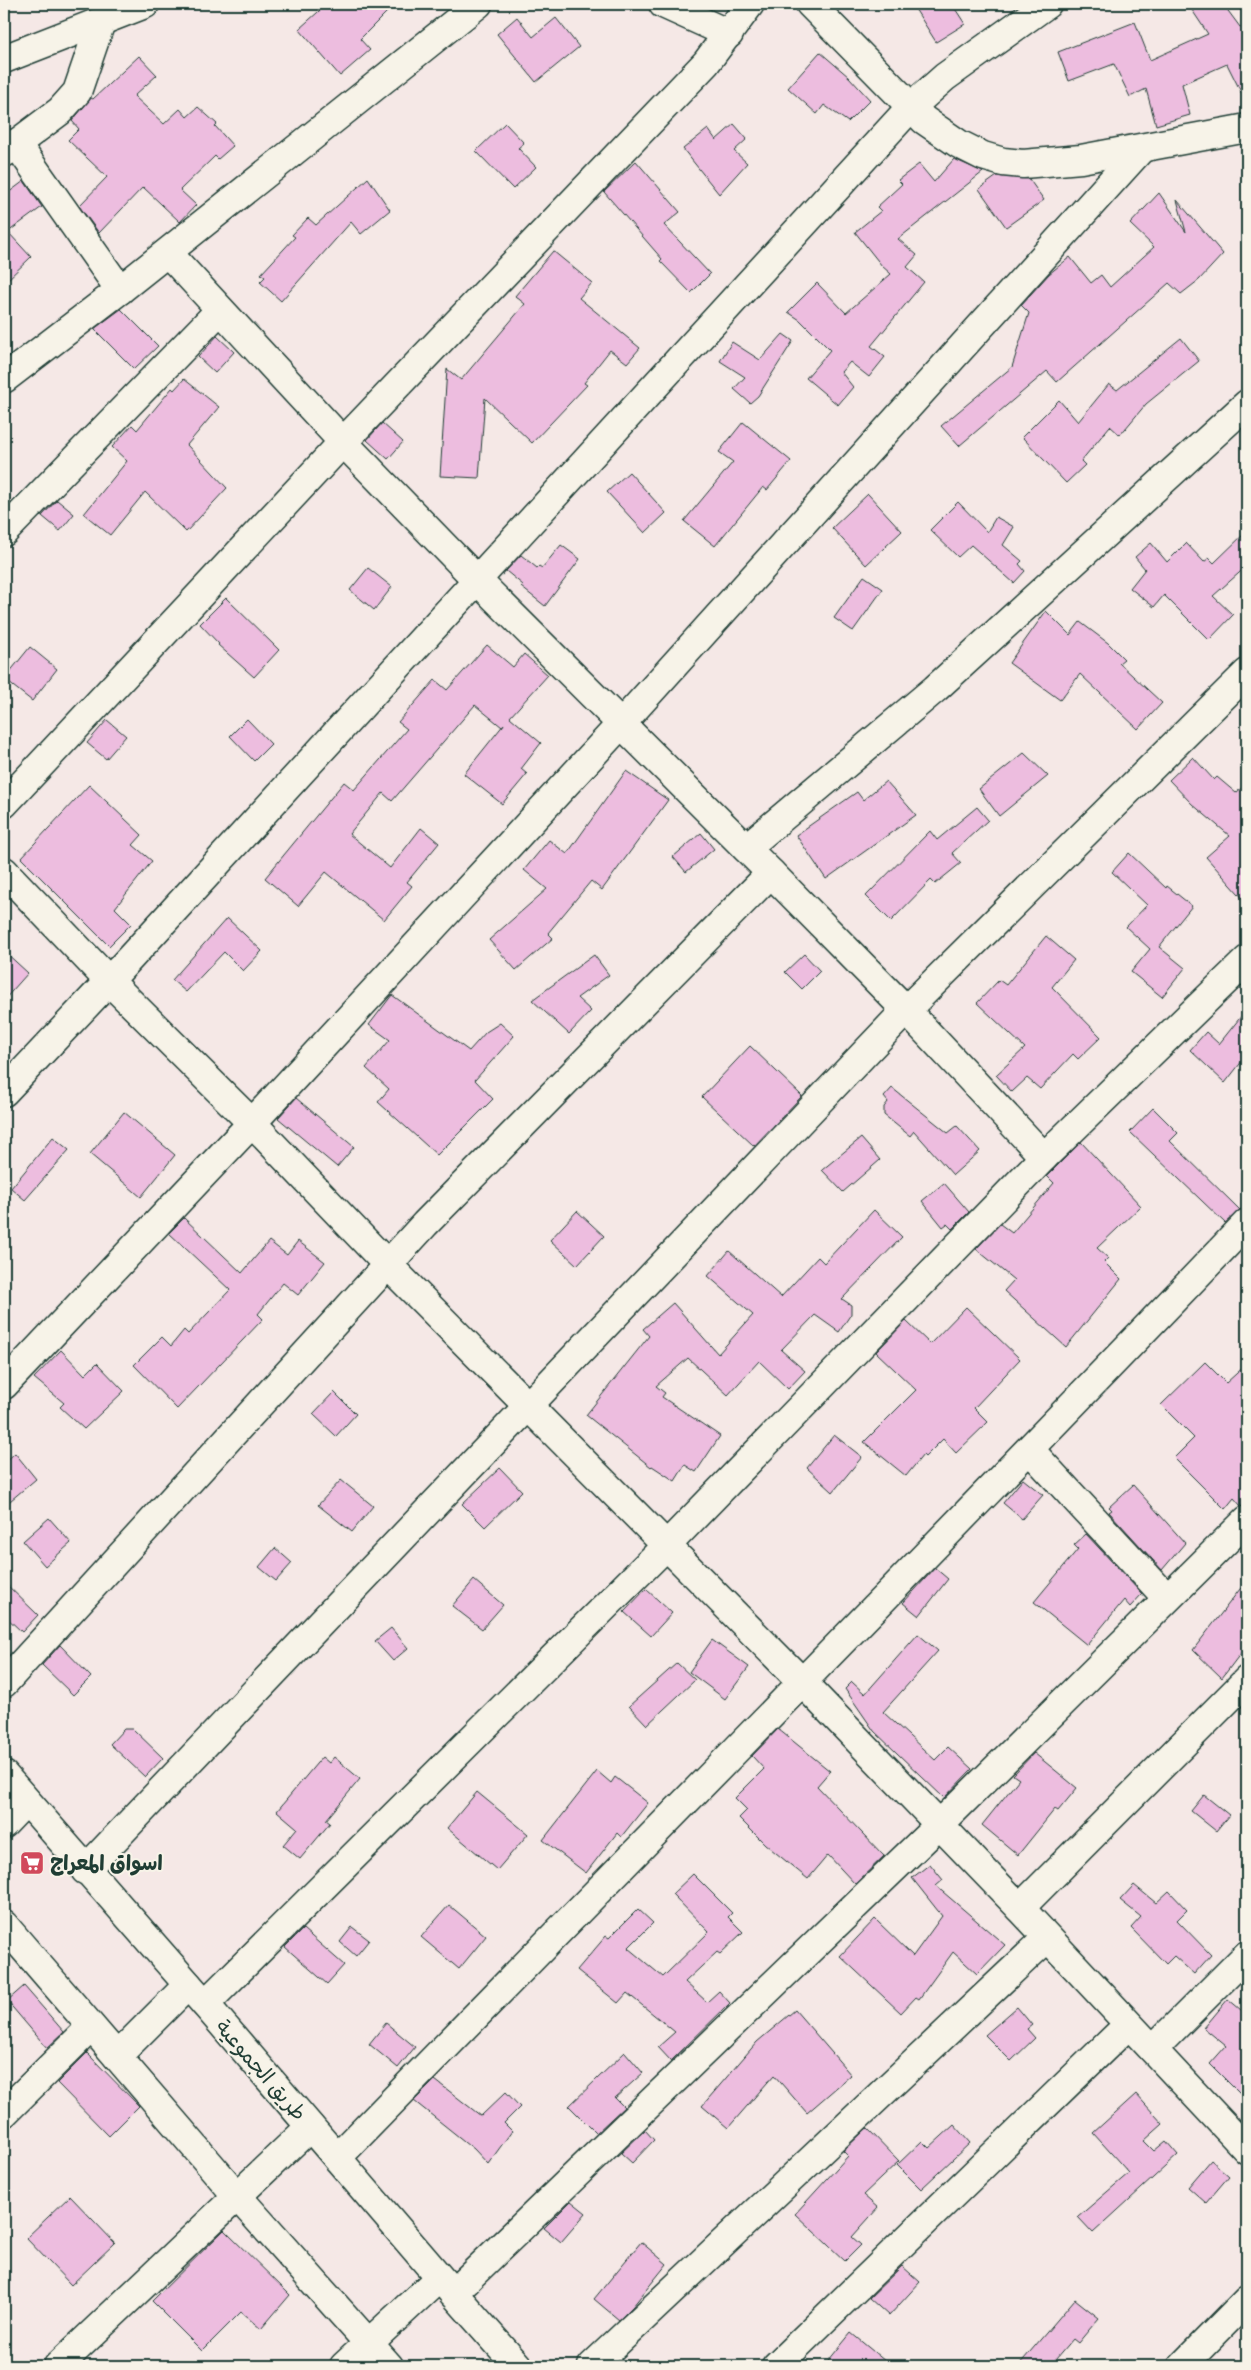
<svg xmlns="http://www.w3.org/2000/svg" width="1251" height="2370" font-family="Caveat,'Playpen Sans Arabic',sans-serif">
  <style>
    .building { fill: #edbddf; stroke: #1f3d34 }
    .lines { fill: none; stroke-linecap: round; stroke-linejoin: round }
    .minor-casing { stroke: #1f3d34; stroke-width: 31 }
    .secondary-casing { stroke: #1f3d34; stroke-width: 31 }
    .minor { stroke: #f7f3e8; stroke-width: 28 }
    .secondary { stroke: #f7f3e8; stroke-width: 28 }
    .labels { text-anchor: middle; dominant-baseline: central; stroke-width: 4; stroke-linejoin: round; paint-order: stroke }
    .poi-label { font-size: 21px; font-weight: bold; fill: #1f3d34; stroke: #f7f3e8; text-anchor: start }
    .street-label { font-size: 21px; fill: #1f3d34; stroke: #f7f3e8 }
  </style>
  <rect width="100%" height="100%" fill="#f5e8e6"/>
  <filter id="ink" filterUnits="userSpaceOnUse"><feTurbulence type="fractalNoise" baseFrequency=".02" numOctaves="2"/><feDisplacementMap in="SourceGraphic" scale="10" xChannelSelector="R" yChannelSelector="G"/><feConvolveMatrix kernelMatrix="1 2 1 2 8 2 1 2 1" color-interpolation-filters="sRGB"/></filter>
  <g filter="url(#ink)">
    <g class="building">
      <path d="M 327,4 L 395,4 L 360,39 L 370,50 L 340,76 L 299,29 Z"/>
      <path d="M 912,4 L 952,4 L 965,24 L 936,42 Z"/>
      <path d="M 1188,4 L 1223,4 L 1240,27 L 1247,24 L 1247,104 L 1227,64 L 1182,84 L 1190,115 L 1156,125 L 1146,89 L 1130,97 L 1114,64 L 1069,81 L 1058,52 L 1135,22 L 1150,60 L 1208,34 Z"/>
      <path d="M 517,17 L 533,37 L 556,18 L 579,47 L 536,82 L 497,34 Z"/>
      <path d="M 820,52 L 849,77 L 870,100 L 848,122 L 824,105 L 817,114 L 788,88 Z"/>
      <path d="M 139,56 L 157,75 L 134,96 L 164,124 L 180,109 L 187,117 L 198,107 L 217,124 L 215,126 L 233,146 L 218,159 L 215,156 L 180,190 L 196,205 L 180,222 L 143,187 L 99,233 L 79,206 L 107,177 L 68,140 L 79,129 L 72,121 L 91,98 L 93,99 Z"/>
      <path d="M 505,123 L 524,143 L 518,148 L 536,167 L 513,189 L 476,151 Z"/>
      <path d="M 734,124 L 747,139 L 734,151 L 747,163 L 719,194 L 683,149 L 708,129 L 716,140 Z"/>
      <path d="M 954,159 L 983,172 L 898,239 L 917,255 L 907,267 L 924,282 L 871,346 L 885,357 L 869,377 L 850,362 L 841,372 L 853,387 L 838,405 L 806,378 L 830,350 L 800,320 L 788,312 L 817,283 L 846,313 L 891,274 L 882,266 L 855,232 L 881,211 L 877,207 L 902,184 L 898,180 L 919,164 L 934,182 Z"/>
      <path d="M 636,161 L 680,212 L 664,225 L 710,274 L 691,293 L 660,261 L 662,259 L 604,192 Z"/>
      <path d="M 997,176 L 1029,179 L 1044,200 L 1006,227 L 979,189 Z"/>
      <path d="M 368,178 L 390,210 L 361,234 L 351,222 L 281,301 L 260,282 L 265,277 L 261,274 L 295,237 L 292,235 L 308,218 L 316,225 Z"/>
      <path d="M 24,181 L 42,207 L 8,232 L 31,257 L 4,283 L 4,196 Z"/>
      <path d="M 1159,193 L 1186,232 L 1177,200 L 1223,254 L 1199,280 L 1181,294 L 1169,283 L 1057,382 L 1047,371 L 959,446 L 941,426 L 1012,367 L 1029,313 L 1021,305 L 1049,274 L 1070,257 L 1091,283 L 1101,275 L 1110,287 L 1154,247 L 1130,224 Z"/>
      <path d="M 553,251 L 592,283 L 579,298 L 640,348 L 627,363 L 610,350 L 584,383 L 587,385 L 532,443 L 485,398 L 479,478 L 440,476 L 447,369 L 461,380 L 525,304 L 515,296 Z"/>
      <path d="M 121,309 L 158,346 L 134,369 L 94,329 Z"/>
      <path d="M 783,334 L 793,341 L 758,396 L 750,403 L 734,389 L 745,377 L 720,361 L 732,342 L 760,360 Z"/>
      <path d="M 217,336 L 234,352 L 215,373 L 198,357 Z"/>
      <path d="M 1181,338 L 1199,361 L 1146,404 L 1120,435 L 1110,426 L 1081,461 L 1085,465 L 1066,483 L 1022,437 L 1059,400 L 1078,422 L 1109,384 L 1117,390 Z"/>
      <path d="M 184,379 L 219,407 L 187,445 L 227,488 L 186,532 L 145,492 L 110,535 L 84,514 L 127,461 L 112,447 L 132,425 L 137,430 L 172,388 L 174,390 Z"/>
      <path d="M 743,422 L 791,461 L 767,490 L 763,487 L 715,546 L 684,521 L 733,462 L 719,452 Z"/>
      <path d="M 382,423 L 403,442 L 388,459 L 367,440 Z"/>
      <path d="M 629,472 L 666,513 L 645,533 L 607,492 Z"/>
      <path d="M 868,494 L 902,531 L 866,565 L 832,528 Z"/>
      <path d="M 57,500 L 74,514 L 60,531 L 42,516 Z"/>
      <path d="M 958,502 L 987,532 L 996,517 L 1014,527 L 1003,545 L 1022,561 L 1019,564 L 1025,571 L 1014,583 L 971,545 L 958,557 L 930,530 Z"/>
      <path d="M 1247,531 L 1247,566 L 1213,596 L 1233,615 L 1209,640 L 1164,595 L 1154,607 L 1130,588 L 1145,569 L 1135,557 L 1151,543 L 1167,562 L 1186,543 L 1204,562 L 1209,558 L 1214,563 Z"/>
      <path d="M 561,545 L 580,559 L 545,606 L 521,587 L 523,585 L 506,571 L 521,555 L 537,568 L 539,566 L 542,568 Z"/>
      <path d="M 368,568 L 392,587 L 374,610 L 350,590 Z"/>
      <path d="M 864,576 L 883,589 L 853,631 L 834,618 Z"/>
      <path d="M 226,598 L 279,650 L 254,677 L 218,645 L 219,644 L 200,624 Z"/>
      <path d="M 1046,611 L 1070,635 L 1080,622 L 1108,643 L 1124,659 L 1119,663 L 1162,703 L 1138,729 L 1080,674 L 1060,700 L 1009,663 Z"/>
      <path d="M 487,645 L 513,667 L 524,654 L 548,675 L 510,717 L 541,743 L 521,769 L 527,774 L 502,804 L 464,774 L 504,724 L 502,727 L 475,705 L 392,801 L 383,793 L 349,834 L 390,868 L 421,828 L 439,843 L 407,882 L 412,886 L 384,920 L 326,872 L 298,906 L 265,878 L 344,782 L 354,790 L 407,729 L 398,722 L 435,680 L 447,690 Z"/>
      <path d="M 30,647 L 57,669 L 32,701 L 4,679 Z"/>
      <path d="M 247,719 L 271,744 L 254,761 L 230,736 Z"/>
      <path d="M 107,720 L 126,736 L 106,759 L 87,743 Z"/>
      <path d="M 1024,753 L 1048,776 L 999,816 L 979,789 Z"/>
      <path d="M 1193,757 L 1214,780 L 1217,777 L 1236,793 L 1247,783 L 1247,903 L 1206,857 L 1230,836 L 1192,804 L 1169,780 Z"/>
      <path d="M 626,771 L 668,800 L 602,890 L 591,881 L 548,933 L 553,938 L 516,970 L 489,940 L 547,889 L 524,870 L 549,840 L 567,854 Z"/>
      <path d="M 886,781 L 916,815 L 826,879 L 796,835 L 857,792 L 863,800 Z"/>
      <path d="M 89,785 L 142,835 L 133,845 L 152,861 L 115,908 L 131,924 L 109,946 L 21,858 Z"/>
      <path d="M 977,807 L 988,820 L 952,853 L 961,863 L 935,884 L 931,880 L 891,921 L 866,896 L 930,831 L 937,840 Z"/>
      <path d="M 701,833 L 714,849 L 686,872 L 673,857 Z"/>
      <path d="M 1129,853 L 1166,888 L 1167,886 L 1192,906 L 1159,947 L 1185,968 L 1162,997 L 1131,972 L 1150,949 L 1126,927 L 1147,905 L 1112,872 Z"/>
      <path d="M 227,918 L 262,951 L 243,971 L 224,952 L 186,992 L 172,980 Z"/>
      <path d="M 1046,936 L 1074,960 L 1052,987 L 1101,1037 L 1078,1059 L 1073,1054 L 1040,1089 L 1027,1078 L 1012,1092 L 996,1075 L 1025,1048 L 977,1003 L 999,980 L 1006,985 Z"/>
      <path d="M 4,951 L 28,973 L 4,1000 Z"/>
      <path d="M 804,954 L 820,971 L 802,989 L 785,972 Z"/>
      <path d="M 594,955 L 609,975 L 577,998 L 591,1011 L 569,1034 L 532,1000 Z"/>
      <path d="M 392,995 L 469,1051 L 486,1032 L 500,1023 L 514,1036 L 475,1080 L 493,1099 L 437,1155 L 378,1102 L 389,1089 L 366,1068 L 390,1040 L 369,1025 Z"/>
      <path d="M 1247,1009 L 1247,1055 L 1225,1083 L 1190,1050 L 1206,1032 L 1219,1044 Z"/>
      <path d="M 750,1046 L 802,1096 L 754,1146 L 702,1097 Z"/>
      <path d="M 892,1088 L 948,1133 L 957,1126 L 980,1151 L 953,1175 L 914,1131 L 910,1136 L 884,1115 L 884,1107 L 888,1102 L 884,1097 Z"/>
      <path d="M 296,1098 L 354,1147 L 337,1167 L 278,1118 Z"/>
      <path d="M 1153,1108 L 1178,1133 L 1170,1141 L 1240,1210 L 1225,1223 L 1130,1132 Z"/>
      <path d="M 124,1112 L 175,1155 L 141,1197 L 90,1154 Z"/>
      <path d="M 53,1137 L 69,1150 L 25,1200 L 11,1188 Z"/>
      <path d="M 861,1138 L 880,1160 L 843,1192 L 822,1170 Z"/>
      <path d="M 1081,1142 L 1141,1206 L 1097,1248 L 1108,1258 L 1104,1262 L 1121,1279 L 1066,1347 L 1004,1291 L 1014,1280 L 976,1249 L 1000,1224 L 1012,1233 L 1054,1183 L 1047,1176 Z"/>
      <path d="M 944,1183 L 969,1212 L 952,1229 L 947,1224 L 943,1227 L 922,1201 Z"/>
      <path d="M 874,1210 L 902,1237 L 842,1299 L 851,1305 L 851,1314 L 839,1332 L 815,1315 L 781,1350 L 805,1371 L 788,1389 L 759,1361 L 728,1395 L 688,1358 L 656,1386 L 665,1393 L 662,1397 L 720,1436 L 696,1472 L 685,1465 L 675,1481 L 652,1466 L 651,1467 L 586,1415 L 649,1336 L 643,1329 L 673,1303 L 718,1354 L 753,1315 L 708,1276 L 729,1251 L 781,1297 L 818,1257 L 824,1263 Z"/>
      <path d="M 577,1211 L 604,1236 L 577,1265 L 550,1240 Z"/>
      <path d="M 184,1218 L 242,1273 L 269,1241 L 287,1255 L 298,1241 L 325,1262 L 298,1295 L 283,1283 L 258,1314 L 263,1319 L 177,1409 L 134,1365 L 162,1337 L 171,1346 L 184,1330 L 188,1334 L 230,1290 L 169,1233 Z"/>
      <path d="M 966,1307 L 1020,1359 L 974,1408 L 988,1422 L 956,1453 L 943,1439 L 925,1457 L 923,1455 L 906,1476 L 864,1442 L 916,1390 L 876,1352 L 906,1321 L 930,1344 Z"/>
      <path d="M 61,1350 L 85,1375 L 97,1363 L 124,1391 L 84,1429 L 60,1407 L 64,1403 L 34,1378 Z"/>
      <path d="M 1205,1362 L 1226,1383 L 1247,1364 L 1247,1505 L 1241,1506 L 1234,1498 L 1225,1509 L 1174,1458 L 1194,1438 L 1161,1405 Z"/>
      <path d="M 334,1392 L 356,1414 L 336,1436 L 313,1414 Z"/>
      <path d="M 834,1435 L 862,1457 L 833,1492 L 807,1468 Z"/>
      <path d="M 15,1453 L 36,1479 L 4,1506 L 4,1463 Z"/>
      <path d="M 500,1468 L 522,1491 L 485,1527 L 462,1504 Z"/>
      <path d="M 1023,1479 L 1043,1495 L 1022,1519 L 1003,1503 Z"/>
      <path d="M 341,1480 L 373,1506 L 352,1532 L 318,1505 Z"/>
      <path d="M 1133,1485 L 1185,1543 L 1162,1570 L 1109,1512 L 1112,1510 L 1109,1507 Z"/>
      <path d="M 49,1518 L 71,1543 L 45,1566 L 23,1541 Z"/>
      <path d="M 1086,1534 L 1142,1594 L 1130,1607 L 1124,1600 L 1087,1645 L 1034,1602 L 1078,1549 L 1074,1545 Z"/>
      <path d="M 275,1548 L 292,1563 L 276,1581 L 259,1567 Z"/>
      <path d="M 935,1568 L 948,1579 L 919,1616 L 903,1603 Z"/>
      <path d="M 474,1580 L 503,1605 L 482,1629 L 452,1606 Z"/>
      <path d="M 1247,1580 L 1247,1645 L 1222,1678 L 1193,1650 Z"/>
      <path d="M 4,1582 L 38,1615 L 22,1632 L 4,1615 Z"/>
      <path d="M 646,1589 L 672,1613 L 651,1636 L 624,1612 Z"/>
      <path d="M 391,1628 L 408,1648 L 393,1661 L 375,1641 Z"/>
      <path d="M 918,1634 L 938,1651 L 883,1712 L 935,1760 L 948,1747 L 972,1769 L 944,1798 L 874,1731 L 845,1689 L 852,1682 L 865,1694 Z"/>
      <path d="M 712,1640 L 749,1667 L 725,1699 L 689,1672 Z"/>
      <path d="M 60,1645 L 91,1677 L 73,1695 L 42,1665 Z"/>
      <path d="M 677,1663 L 695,1680 L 647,1725 L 629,1706 Z"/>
      <path d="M 124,1729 L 133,1729 L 163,1758 L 145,1777 L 110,1744 Z"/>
      <path d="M 778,1729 L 830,1771 L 817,1786 L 884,1856 L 855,1884 L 828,1855 L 808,1879 L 765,1844 L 739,1818 L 747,1810 L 735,1798 L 764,1769 L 752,1756 Z"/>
      <path d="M 1034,1753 L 1077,1788 L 1058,1811 L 1055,1809 L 1018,1855 L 982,1825 L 1019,1779 L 1013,1775 Z"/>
      <path d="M 322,1757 L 329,1763 L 334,1757 L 360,1779 L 326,1820 L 330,1823 L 300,1859 L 283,1845 L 297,1828 L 277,1811 Z"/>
      <path d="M 597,1771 L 611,1783 L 615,1777 L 648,1803 L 621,1837 L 617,1833 L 586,1873 L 543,1840 Z"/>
      <path d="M 477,1792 L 528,1834 L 497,1870 L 447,1828 Z"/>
      <path d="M 1204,1795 L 1229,1815 L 1216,1831 L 1191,1811 Z"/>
      <path d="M 930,1864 L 943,1880 L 936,1886 L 1005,1945 L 977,1974 L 953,1952 L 919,1999 L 916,1997 L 901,2013 L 840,1956 L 875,1919 L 913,1956 L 942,1916 L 912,1878 Z"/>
      <path d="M 693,1874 L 732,1913 L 728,1917 L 743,1932 L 720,1954 L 717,1952 L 685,1982 L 707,2002 L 719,1991 L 730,2003 L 671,2061 L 658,2047 L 675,2032 L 627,1993 L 618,2003 L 577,1970 L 606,1936 L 609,1938 L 638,1909 L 653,1923 L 628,1948 L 663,1977 L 709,1932 L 672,1894 Z"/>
      <path d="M 1134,1885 L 1156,1903 L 1169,1891 L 1187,1910 L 1177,1920 L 1211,1955 L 1194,1974 L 1174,1956 L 1166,1964 L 1131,1928 L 1141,1917 L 1120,1900 Z"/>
      <path d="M 449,1905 L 486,1936 L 459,1969 L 421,1937 Z"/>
      <path d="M 352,1927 L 369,1940 L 356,1956 L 340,1942 Z"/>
      <path d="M 303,1929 L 344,1965 L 327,1984 L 285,1947 Z"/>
      <path d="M 24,1986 L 64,2032 L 47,2048 L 7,2001 Z"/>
      <path d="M 1228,1999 L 1247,2015 L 1247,2101 L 1210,2064 L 1226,2046 L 1204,2028 Z"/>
      <path d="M 1017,2007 L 1032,2025 L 1027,2029 L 1035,2038 L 1011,2061 L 985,2035 Z"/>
      <path d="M 795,2010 L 851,2075 L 807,2113 L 774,2075 L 728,2128 L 702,2106 L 757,2042 Z"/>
      <path d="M 386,2023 L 415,2047 L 398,2068 L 369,2044 Z"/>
      <path d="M 625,2052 L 643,2073 L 615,2098 L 624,2107 L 596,2133 L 569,2106 Z"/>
      <path d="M 87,2053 L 139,2106 L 109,2136 L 57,2083 Z"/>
      <path d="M 435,2080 L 481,2116 L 506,2092 L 520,2107 L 504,2123 L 512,2131 L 488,2164 L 474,2149 L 414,2101 Z"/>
      <path d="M 1136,2094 L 1163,2124 L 1144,2141 L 1154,2151 L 1166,2141 L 1178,2155 L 1093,2233 L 1078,2217 L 1129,2173 L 1093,2133 Z"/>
      <path d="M 954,2125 L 970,2143 L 921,2189 L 897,2165 L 922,2141 L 929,2148 Z"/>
      <path d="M 867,2128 L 899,2161 L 863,2195 L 878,2208 L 852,2237 L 861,2245 L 845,2261 L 795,2214 L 848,2156 L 843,2151 Z"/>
      <path d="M 645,2130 L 654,2140 L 632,2163 L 621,2153 Z"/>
      <path d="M 1211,2160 L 1229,2176 L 1206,2203 L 1188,2187 Z"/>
      <path d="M 70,2196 L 115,2243 L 71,2285 L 26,2238 Z"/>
      <path d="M 571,2201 L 586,2213 L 561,2242 L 544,2228 Z"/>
      <path d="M 224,2230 L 290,2295 L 261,2329 L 241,2312 L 202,2351 L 152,2301 Z"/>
      <path d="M 641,2242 L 667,2264 L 633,2306 L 619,2320 L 594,2299 Z"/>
      <path d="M 902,2266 L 920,2282 L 889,2316 L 869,2298 Z"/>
      <path d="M 1075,2299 L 1099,2318 L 1078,2343 L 1073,2339 L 1050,2366 L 1018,2366 Z"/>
      <path d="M 851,2333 L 891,2366 L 824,2366 Z"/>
    </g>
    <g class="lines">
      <defs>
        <g id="minor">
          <path d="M 663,4 L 729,34"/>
          <path d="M 810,4 L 924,120 L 959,144 L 983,156 L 1003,162 L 1023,164 L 1081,159 L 1247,128"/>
          <path d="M 4,59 L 145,4"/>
          <path d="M 16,143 L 120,290"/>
          <path d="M 4,153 L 60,111 L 77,92 L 101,22"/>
          <path d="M 168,253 L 343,442 L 478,581 L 771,873 L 906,1010 L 1044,1157"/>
          <path d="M 4,379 L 120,290 L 478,4"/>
          <path d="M 4,532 L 220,310"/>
          <path d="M 4,804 L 343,442 L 706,63 L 750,4"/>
          <path d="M 746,848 L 935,689 L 1247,404"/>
          <path d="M 4,871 L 109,981 L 252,1123 L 387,1264 L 801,1681 L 1020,1908 L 1247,2150"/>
          <path d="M 4,1092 L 109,981 L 910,108 L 945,77 L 1047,4"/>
          <path d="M 4,1385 L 252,1123 L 621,724 L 1140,150"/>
          <path d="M 1030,1450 L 1167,1598"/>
          <path d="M 4,1683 L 425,1224 L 771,873"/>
          <path d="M 4,1824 L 26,1801"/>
          <path d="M 85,1870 L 906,1010 L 1247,673"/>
          <path d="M 1020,1908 L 1247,1680"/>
          <path d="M 4,1925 L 238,2197 L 389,2366"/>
          <path d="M 205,2004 L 666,1546 L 1044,1157 L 1247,960"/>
          <path d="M 1153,2049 L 1247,1955"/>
          <path d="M 117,2056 L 188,1985"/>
          <path d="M 4,2113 L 91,2027"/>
          <path d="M 337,2158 C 640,1847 946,1538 1247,1223"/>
          <path d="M 453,2293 L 939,1825 L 1247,1520"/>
          <path d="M 58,2366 L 310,2127"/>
          <path d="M 344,2366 L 439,2278"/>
          <path d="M 592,2366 L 1047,1938"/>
          <path d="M 776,2366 L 1128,2025"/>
          <path d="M 1182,2366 L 1247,2300"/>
        </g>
        <path id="secondary" d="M 4,1775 L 205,2004 L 453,2293 L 518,2366"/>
      </defs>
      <use href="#minor" class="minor-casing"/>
      <use href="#secondary" class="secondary-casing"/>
      <use href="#minor" class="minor"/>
      <use href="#secondary" class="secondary"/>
    </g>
  </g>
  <defs>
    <symbol id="supermarket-square" viewBox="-11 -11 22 22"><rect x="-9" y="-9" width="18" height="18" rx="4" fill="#d1495b" stroke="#f7f3e8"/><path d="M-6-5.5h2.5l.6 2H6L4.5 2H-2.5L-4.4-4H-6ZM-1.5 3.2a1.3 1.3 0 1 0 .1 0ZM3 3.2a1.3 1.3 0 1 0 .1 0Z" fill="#fff"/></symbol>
  </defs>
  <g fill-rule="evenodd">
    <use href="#supermarket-square" x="18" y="1849" width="28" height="28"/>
  </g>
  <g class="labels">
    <g class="poi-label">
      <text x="50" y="1863">اسواق المعراج</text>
    </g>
    <g class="street-label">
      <text transform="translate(261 2070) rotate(49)">طريق الجموعية</text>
    </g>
  </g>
  <rect width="1251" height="2370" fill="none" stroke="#f7f3e8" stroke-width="20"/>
  <rect x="10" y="10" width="1231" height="2350" fill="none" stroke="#1f3d34" stroke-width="2" filter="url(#ink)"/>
</svg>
